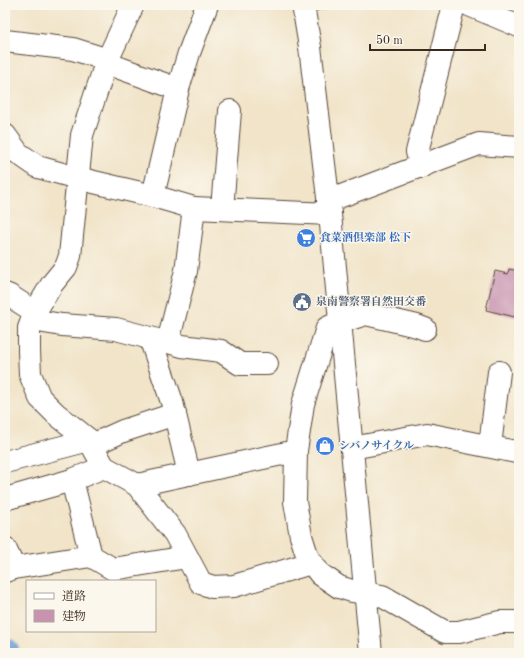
<svg xmlns="http://www.w3.org/2000/svg" width="524" height="658" font-family="'Old Standard TT','Noto Serif JP',serif">
  <style>
    .lines { fill: none; stroke-linecap: round; stroke-linejoin: round }
    .river { stroke: #689ed5; stroke-width: 28 }
    .building { fill: #c893b1 }
    .minor-casing { stroke: #564638; stroke-width: 24 }
    .minor { stroke: #fff; stroke-width: 22 }
    .labels { text-anchor: middle; dominant-baseline: central; stroke-width: 3; stroke-linejoin: round; paint-order: stroke }
    .shop-label { font-size: 11px; font-weight: bold; fill: #366cbe; stroke: #fbf7ec; text-anchor: start }
    .service-label { font-size: 11px; font-weight: bold; fill: #4e5e75; stroke: #fbf7ec; text-anchor: start }
  </style>
  <rect width="100%" height="100%" fill="#fbf7ec"/>
  <filter id="ink" filterUnits="userSpaceOnUse"><feTurbulence type="fractalNoise" baseFrequency=".025" numOctaves="2"/><feDisplacementMap in="SourceGraphic" scale="8" xChannelSelector="R" yChannelSelector="G"/><feConvolveMatrix kernelMatrix="1 2 1 2 8 2 1 2 1" color-interpolation-filters="sRGB"/></filter>
  <filter id="wash" filterUnits="userSpaceOnUse"><feTurbulence type="fractalNoise" baseFrequency=".012" numOctaves="4" result="noise"/><feDisplacementMap in="SourceGraphic" scale="16" xChannelSelector="R" yChannelSelector="G"/><feGaussianBlur stdDeviation="0.9" result="paint"/><feColorMatrix in="noise" values="0 0 0 0 0 0 0 0 0 0 0 0 0 0 0 0 0 1.4 0 .05"/><feComposite in="paint" operator="in"/></filter>
  <g filter="url(#wash)">
    <rect width="100%" height="100%" fill="#f1e4c9"/>
    <g class="lines">
      <path class="river" d="M 5,651 L 6,653"/>
    </g>
    <g id="blocks">
      <g class="building">
        <path d="M 312,5 L 339,5 L 339,6 L 314,11 Z"/>
        <path d="M 509,269 L 519,271 L 519,318 L 486,310 L 495,271 L 508,274 Z"/>
      </g>
    </g>
  </g>
  <g filter="url(#ink)">
    <use href="#blocks" fill-opacity="0" stroke="#564638" stroke-width="1"/>
    <g class="lines">
      <defs>
        <g id="minor">
          <path d="M 133,5 L 106,63 L 82,135 L 70,256 L 66,267 L 52,284 L 35,312 L 29,328 L 29,351 L 30,374 L 40,398 L 56,414 L 89,440 L 104,467 L 137,485 L 175,534 L 201,583 L 213,587 L 234,586 L 311,563"/>
          <path d="M 303,5 L 310,47 L 330,214 L 371,653"/>
          <path d="M 469,5 L 519,26"/>
          <path d="M 5,41 L 73,49 L 108,60"/>
          <path d="M 106,63 L 178,89"/>
          <path d="M 5,135 L 18,153 L 38,167 L 77,178 L 153,196 L 194,208 L 330,214"/>
          <path d="M 421,167 L 417,152 L 454,5"/>
          <path d="M 153,196 L 178,89 L 189,53 L 207,5"/>
          <path d="M 328,201 L 479,144 L 519,147"/>
          <path d="M 194,208 L 186,271 L 168,342 L 182,346 L 221,351 L 240,364 L 267,364"/>
          <path d="M 222,209 L 230,111"/>
          <path d="M 5,294 L 10,296 L 35,312"/>
          <path d="M 32,320 L 62,325 L 116,329 L 165,342"/>
          <path d="M 425,329 L 417,326 L 366,314 L 340,322 L 327,328 L 303,404 L 296,451 L 295,502 L 301,536 L 308,558 L 320,574 L 339,587 L 352,591 L 382,596 L 445,632 L 459,632 L 500,622 L 519,622"/>
          <path d="M 150,338 L 172,402 L 189,474"/>
          <path d="M 92,445 L 123,431 L 175,414"/>
          <path d="M 490,446 L 499,372"/>
          <path d="M 352,448 L 427,434 L 516,452"/>
          <path d="M 5,462 L 89,440"/>
          <path d="M 72,480 L 91,556 L 113,569 L 187,557"/>
          <path d="M 137,485 L 296,451"/>
          <path d="M 5,499 L 72,480 L 104,467"/>
          <path d="M 5,548 L 14,568"/>
          <path d="M 5,571 L 14,568 L 91,556"/>
        </g>
      </defs>
      <use href="#minor" class="minor-casing"/>
      <use href="#minor" class="minor"/>
    </g>
  </g>
  <defs>
    <symbol id="supermarket-disc" viewBox="-11 -11 22 22"><circle r="9.5" fill="#3f7fe0" stroke="#fbf7ec"/><path d="M-6-5.5h2.5l.6 2H6L4.5 2H-2.5L-4.4-4H-6ZM-1.5 3.2a1.3 1.3 0 1 0 .1 0ZM3 3.2a1.3 1.3 0 1 0 .1 0Z" fill="#fff"/></symbol>
    <symbol id="civic-disc" viewBox="-11 -11 22 22"><circle r="9.5" fill="#5c6f8a" stroke="#fbf7ec"/><path d="M-.6-6.5H3V-4.5H.6V-3L4-1V1h2V6H-6V1h2V-1L-.6-3ZM-1.2 2.5V6h2.4V2.5Z" fill="#fff"/></symbol>
    <symbol id="shop-disc" viewBox="-11 -11 22 22"><circle r="9.5" fill="#3f7fe0" stroke="#fbf7ec"/><path d="M-5-2.5h2.3a2.7 3.5 0 0 1 5.4 0H5L5.5 6h-11ZM-1.5-2.5h3a1.5 2.3 0 0 0-3 0Z" fill="#fff"/></symbol>
  </defs>
  <g fill-rule="evenodd">
    <use href="#supermarket-disc" x="295" y="227" width="22" height="22"/>
    <use href="#civic-disc" x="291" y="291" width="22" height="22"/>
    <use href="#shop-disc" x="314" y="435" width="22" height="22"/>
  </g>
  <g class="labels">
    <g class="shop-label">
      <text x="320" y="238">食菜酒倶楽部 松下</text>
      <text x="339" y="446">シバノサイクル</text>
    </g>
    <g class="service-label">
      <text x="316" y="302">泉南警察署自然田交番</text>
    </g>
  </g>
  <rect width="524" height="658" fill="none" stroke="#fbf7ec" stroke-width="20"/>
  <rect x="26" y="580" width="130" height="52" fill="#fbf7ec" stroke="#aea59a"/>
  <rect x="34" y="593" width="20" height="6" fill="#ffffff" stroke="#aea59a"/>
  <text x="62" y="600" font-size="12" fill="#3b2a1e">道路</text>
  <rect x="34" y="610" width="20" height="12" fill="#c893b1" stroke="#aea59a"/>
  <text x="62" y="620" font-size="12" fill="#3b2a1e">建物</text>
  <path d="M370 44v6h115v-6" fill="none" stroke="#3b2a1e" stroke-width="2"/>
  <text x="376" y="44" font-size="12" fill="#3b2a1e" stroke="#fbf7ec" stroke-width="3" paint-order="stroke">50 m</text>
</svg>
